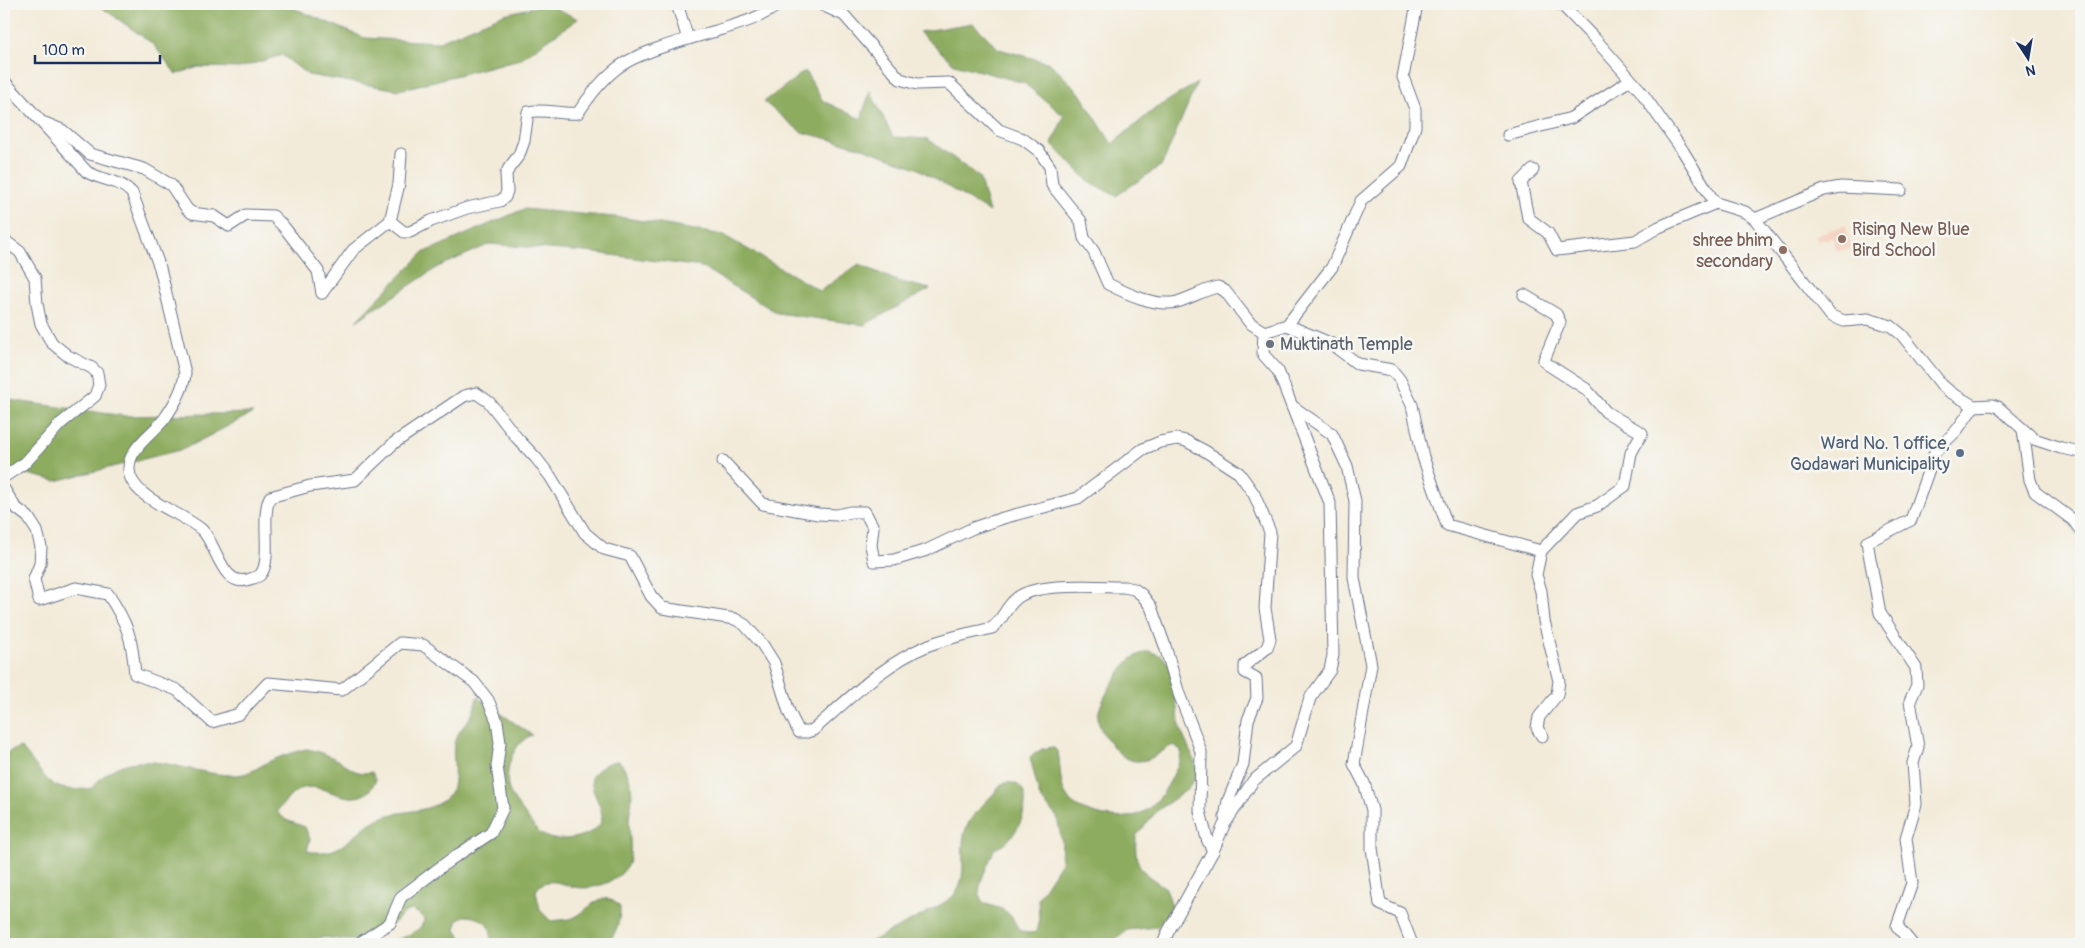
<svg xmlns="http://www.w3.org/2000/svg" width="2085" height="948" font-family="Pangolin,sans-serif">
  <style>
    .built { fill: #f4d3c0 }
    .forest { fill: #8dac5f; stroke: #546e5e }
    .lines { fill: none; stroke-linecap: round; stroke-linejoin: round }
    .minor-casing { stroke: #677189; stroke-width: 13 }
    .minor { stroke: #fff; stroke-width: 11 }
    .education-dot { fill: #8d6e63; stroke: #f6f6f2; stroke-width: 2 }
    .worship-dot { fill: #6b7280; stroke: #f6f6f2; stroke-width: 2 }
    .service-dot { fill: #5c6f8a; stroke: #f6f6f2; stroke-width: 2 }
    .labels { text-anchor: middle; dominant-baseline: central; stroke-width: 5; stroke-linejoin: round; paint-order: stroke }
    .education-label { font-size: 18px; fill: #785e54; stroke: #f6f6f2; text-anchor: start }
    .worship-label { font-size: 18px; fill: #5b616d; stroke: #f6f6f2; text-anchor: start }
    .service-label { font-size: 18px; fill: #4e5e75; stroke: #f6f6f2; text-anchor: end }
  </style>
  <rect width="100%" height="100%" fill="#f6f6f2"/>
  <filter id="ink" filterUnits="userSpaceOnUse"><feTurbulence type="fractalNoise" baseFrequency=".02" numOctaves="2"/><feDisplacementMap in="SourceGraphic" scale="10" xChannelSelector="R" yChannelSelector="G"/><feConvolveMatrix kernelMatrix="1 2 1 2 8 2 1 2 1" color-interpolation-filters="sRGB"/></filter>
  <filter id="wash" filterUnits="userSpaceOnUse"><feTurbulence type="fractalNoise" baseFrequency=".0096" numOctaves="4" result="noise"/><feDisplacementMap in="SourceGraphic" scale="20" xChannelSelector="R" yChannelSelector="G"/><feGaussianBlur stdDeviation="1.12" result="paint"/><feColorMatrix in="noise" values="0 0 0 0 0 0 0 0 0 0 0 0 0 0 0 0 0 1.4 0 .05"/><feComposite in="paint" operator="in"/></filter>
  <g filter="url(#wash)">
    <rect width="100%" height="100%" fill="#f3ebd9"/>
    <path class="built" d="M 1845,225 L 1852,248 L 1837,252 L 1833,238 L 1818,241 L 1815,236 Z"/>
    <g class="forest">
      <path d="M 97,4 L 236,4 L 243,6 L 291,7 L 365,38 L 437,42 L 504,14 L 547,4 L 578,19 L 520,59 L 399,90 L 308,75 L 282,55 L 240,68 L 199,67 L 176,74 L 153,44 Z"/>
      <path d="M 973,23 L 999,49 L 1050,63 L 1079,92 L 1112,144 L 1156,108 L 1197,83 L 1162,165 L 1116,196 L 1088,181 L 1052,144 L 1064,116 L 1024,83 L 954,64 L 919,32 Z"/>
      <path d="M 805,71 L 823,101 L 861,119 L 870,91 L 893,137 L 928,139 L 979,177 L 989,212 L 917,168 L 860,147 L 801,132 L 764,102 Z"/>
      <path d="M 524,209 L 626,218 L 723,235 L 820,291 L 859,264 L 897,281 L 930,289 L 864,325 L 777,313 L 702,267 L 596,253 L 490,244 L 438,267 L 356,321 L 423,253 Z"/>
      <path d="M 4,397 L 16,401 L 125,416 L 253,413 L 184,449 L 56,481 L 4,468 Z"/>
      <path d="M 1149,651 L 1162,656 L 1169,664 L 1181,731 L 1195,762 L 1198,774 L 1188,789 L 1157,811 L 1136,836 C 1134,867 1141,872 1166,888 L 1172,906 L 1169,915 L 1157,927 L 1127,930 L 1110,944 L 866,944 C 882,935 949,904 956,893 C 969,874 958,849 966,829 C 972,811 991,800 1001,784 C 1041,773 1026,839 994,849 C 992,860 969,894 985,903 C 994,908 1003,907 1010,915 C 1019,927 1018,936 1036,932 L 1039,919 L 1038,898 L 1061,862 L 1062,843 L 1057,817 L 1040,798 L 1030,757 L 1042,749 L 1053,747 L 1058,752 C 1061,766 1059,785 1067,797 C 1074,808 1084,810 1096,814 C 1133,824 1154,813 1171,779 C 1176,769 1181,762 1181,750 L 1173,745 C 1162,750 1153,761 1139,761 C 1128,762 1117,753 1111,744 C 1105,736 1098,728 1098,717 C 1098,704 1119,670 1129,661 C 1134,656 1142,653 1149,651 Z"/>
      <path d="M 477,697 L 532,735 C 514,742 505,767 508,786 C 510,797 520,807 526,816 C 532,824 537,833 547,837 C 554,841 569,839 577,837 C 585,835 596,831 600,824 C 608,810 588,792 592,776 C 600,768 606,761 619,761 C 632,775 634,793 630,811 C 627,827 633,845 629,861 C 623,881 594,891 574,887 C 562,884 544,875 536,891 L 540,910 L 551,921 C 558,920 569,920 575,917 C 590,909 602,887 620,907 C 620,921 617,934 606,944 L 487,944 L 491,937 C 492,921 477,916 464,916 L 458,920 L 455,928 L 461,938 L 463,944 L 386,944 C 398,938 420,935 424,920 L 421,915 L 412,910 C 403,911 400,918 394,923 C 387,928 362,939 354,940 C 337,942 322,931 305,944 L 4,944 L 4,754 L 20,747 C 46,773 45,796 92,788 C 132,737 184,776 235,775 C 249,775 258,767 270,761 C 281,756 294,752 306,749 C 317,750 330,756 340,761 C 351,769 357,775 372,772 L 376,780 C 373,784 371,790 367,793 C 340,810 313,767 287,800 C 284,804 279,807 277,812 L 286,820 L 305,827 L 310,839 L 307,851 C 347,859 353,827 383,817 C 405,809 435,814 450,793 C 458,783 452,757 454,744 C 457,731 468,723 473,712 C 475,707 476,701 477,697 Z"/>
    </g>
  </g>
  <g filter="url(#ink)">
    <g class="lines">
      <defs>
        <g id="minor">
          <path d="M 677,4 L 688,39"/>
          <path d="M 820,4 L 844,15 L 900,79 L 917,84 L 949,83 L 999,130 L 1023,139 L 1039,151 L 1050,167 L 1052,185 L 1081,221 L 1084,238 L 1094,252 L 1108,284 C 1128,294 1155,307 1177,302 C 1191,298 1203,290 1218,287 L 1225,291 L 1250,323 L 1264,332"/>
          <path d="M 1561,4 L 1595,39 L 1640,90 L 1683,151 L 1713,200 L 1716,203 L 1745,212 L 1755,219 L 1831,316 L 1844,321 L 1868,319 L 1891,326 L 1902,335 L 1942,385 L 1950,392 L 1974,406 L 1992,405 L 1998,407 L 2034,439 L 2061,448 L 2081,452"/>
          <path d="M 4,81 L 87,172 C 103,181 119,179 132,193 L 160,268 L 185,373 C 184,389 174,405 165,418 C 154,433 128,448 129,469 C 129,498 182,512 202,530 C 217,544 222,590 250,579 C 254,578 258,577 260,575 C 273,562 260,517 270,497 L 310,486 L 355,480 L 394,443 L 464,396 L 476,393 L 489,402 L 517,438 L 536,458 L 550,476 L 585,533 L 604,549 L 630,556 L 651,596 L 662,608 L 735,619 L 745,625 L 762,644 L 774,663 L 789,712 L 799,732 L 807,732 L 813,730 C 850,698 883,664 929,645 C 949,637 972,633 992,628 C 1003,620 1006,606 1017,598 C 1037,582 1097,587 1124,587 L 1134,589 L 1142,595 L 1151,607 L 1165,646 L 1179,694 L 1197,740 L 1201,752 L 1200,811 L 1207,839 L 1213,851"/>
          <path d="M 45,123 L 62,130 L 90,154 L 144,169 L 171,185 L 187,209 L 192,213 L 214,216 L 229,226 L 246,215 L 273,216 L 284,227 L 318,271 L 322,293"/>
          <path d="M 1508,135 L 1571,118 L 1630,80"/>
          <path d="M 1533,170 L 1521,182 L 1528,218 L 1548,233 L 1557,250 L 1635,241 L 1659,227 L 1716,203"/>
          <path d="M 1755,219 L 1824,190 L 1841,187 L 1901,190"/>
          <path d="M 390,221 L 399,184 L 401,154"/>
          <path d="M 4,240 L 20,252 L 35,278 L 37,304 L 41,324 L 52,343 L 68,356 L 92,368 L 97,373 L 99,385 L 95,396 L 60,424 L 26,462 L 4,477"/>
          <path d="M 322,293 L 353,250 L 390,221 L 404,232 L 410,232 L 431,221 L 467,208 L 500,201 L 505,197 L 507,191 L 506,174 L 509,168 L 519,155 L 524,141 L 528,112 C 544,108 561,115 578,113 C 588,98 602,80 616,69 C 637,52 688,39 716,31 C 738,24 760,19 779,4"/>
          <path d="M 1287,325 L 1330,343 L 1358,364 L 1392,370 L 1400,380 L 1412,405 L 1423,457 L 1447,525 L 1541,551 L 1577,513 L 1597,506 L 1625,486 L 1631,453 L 1642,433 L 1606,412 L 1586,389 L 1547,364 L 1544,360 L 1560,322 L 1556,314 L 1524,295"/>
          <path d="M 1292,406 L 1332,434 L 1347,466 L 1355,501 L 1354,578 L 1371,665 L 1354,764 L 1364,783 L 1372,810 L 1372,848 L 1380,904 L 1400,913 L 1412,944"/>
          <path d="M 2023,430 L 2030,480 L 2035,492 L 2073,520 L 2081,531"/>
          <path d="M 723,461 L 763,504 L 818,514 L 837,515 L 851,512 L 865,512 L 873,527 L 871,545 L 874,561 L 894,560 L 927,550 L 973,528 L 1003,518 L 1078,498 L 1143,449 L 1160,442 L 1177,439 L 1186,441 L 1205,451 L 1239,473 L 1254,494 L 1270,532 L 1265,608 L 1270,639 L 1267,648 L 1245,665 L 1245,672 L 1256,678 L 1257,698 L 1248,720 L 1243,764 L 1228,801 L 1225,818"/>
          <path d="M 4,489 L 15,507 L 28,517 L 37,531 L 41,547 L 40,564 L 34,579 L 39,600 L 76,588 L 108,594 C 128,625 132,637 135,674 L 177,690 L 212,722 L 239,714 L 268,683 L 342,690 L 400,643 L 423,645 L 474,682 L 488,700 L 497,721 L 500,743 L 497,766 L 503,808 L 491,833 L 450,860 L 401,897 L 390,923 L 358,944"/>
          <path d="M 1541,551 L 1536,575 L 1541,591 L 1544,621 L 1559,681 L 1557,695 L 1539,717 L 1537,728 L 1542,736"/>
          <path d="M 1163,944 L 1168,932 L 1213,851 L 1224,825 L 1253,781 L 1296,746 L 1310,698 L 1330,670 L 1333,655 L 1330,503 L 1278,371 L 1263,354 L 1264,332 L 1287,325 L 1332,267 L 1361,201 L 1401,166 L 1415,127 L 1415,109 L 1403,77 L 1417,4"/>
          <path d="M 1912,944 L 1897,926 L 1912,883 L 1906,838 L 1916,804 L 1913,763 L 1918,747 L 1910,701 L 1917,685 L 1916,668 L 1880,613 L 1867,542 L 1911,520 L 1935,452 L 1957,430 L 1974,406"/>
        </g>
      </defs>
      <use href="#minor" class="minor-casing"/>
      <use href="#minor" class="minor"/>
    </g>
  </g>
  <g class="education-dot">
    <circle cx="1842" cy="239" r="5"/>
    <circle cx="1783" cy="250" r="5"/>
  </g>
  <circle class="worship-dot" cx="1270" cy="344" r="5"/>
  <circle class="service-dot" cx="1960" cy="453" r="5"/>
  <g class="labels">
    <g class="education-label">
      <text x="1852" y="229">Rising New Blue<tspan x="1852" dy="21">Bird School</tspan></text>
      <text x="1773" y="240" text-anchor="end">shree bhim<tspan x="1773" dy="21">secondary</tspan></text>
    </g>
    <g class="worship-label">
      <text x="1280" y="344">Muktinath Temple</text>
    </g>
    <g class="service-label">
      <text x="1950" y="443">Ward No. 1 office,<tspan x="1950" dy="21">Godawari Municipality</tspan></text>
    </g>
  </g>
  <rect width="2085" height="948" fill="none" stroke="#f6f6f2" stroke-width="20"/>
  <g transform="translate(2028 58) rotate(168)" stroke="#f6f6f2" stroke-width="4" paint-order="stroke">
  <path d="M0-4L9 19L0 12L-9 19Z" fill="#1b2f5e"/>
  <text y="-8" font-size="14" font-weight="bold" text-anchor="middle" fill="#1b2f5e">N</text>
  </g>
  <path d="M35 55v8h125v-8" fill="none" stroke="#1b2f5e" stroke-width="2.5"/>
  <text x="42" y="55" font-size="15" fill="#1b2f5e" stroke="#f6f6f2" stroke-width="4" paint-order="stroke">100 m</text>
</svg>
